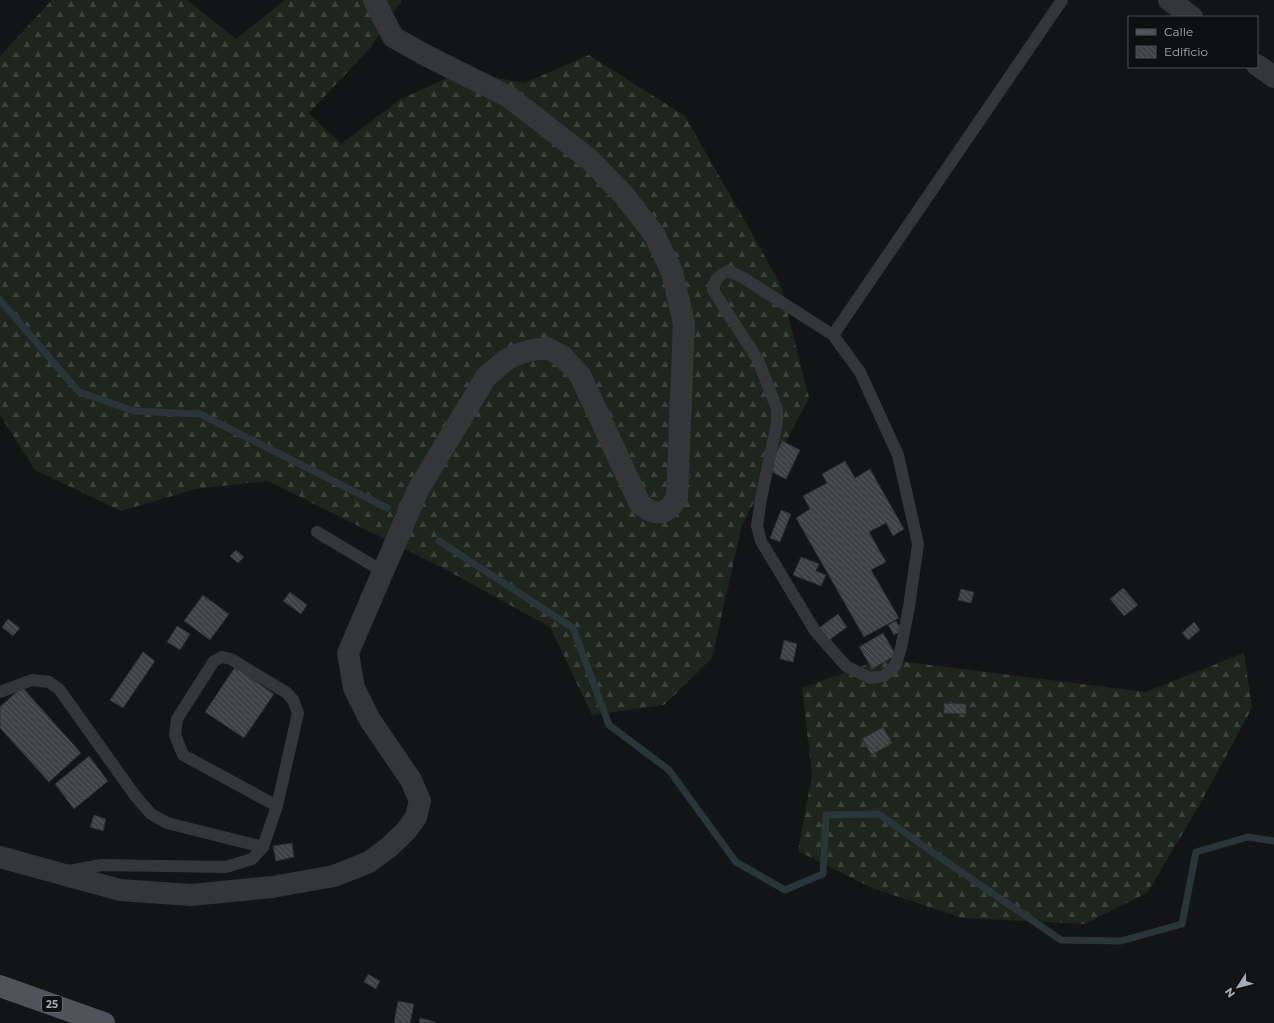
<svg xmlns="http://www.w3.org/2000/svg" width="1274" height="1023" font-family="Montserrat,sans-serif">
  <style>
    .forest { fill: url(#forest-firs) }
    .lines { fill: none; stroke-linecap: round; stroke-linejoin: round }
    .stream { stroke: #293539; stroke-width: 7 }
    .building { fill: url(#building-back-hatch); stroke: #2d2e31 }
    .lane { stroke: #34363a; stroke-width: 12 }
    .street { stroke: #34363a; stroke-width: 22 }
    .primary { stroke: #50545a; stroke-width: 22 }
    .labels { text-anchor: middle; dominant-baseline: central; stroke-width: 3; stroke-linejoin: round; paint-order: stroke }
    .shield { fill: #0e0f10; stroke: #777e84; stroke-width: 1 }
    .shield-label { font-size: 10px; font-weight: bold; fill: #a4adb6 }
  </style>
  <defs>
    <pattern id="forest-firs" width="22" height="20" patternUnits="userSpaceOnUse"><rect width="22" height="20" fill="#1e251d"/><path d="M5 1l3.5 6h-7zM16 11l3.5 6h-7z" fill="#3c423c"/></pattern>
    <pattern id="building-back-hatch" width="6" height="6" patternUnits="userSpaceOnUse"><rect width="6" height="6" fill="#3f4245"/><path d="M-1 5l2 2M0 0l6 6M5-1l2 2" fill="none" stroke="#585b5e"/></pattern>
  </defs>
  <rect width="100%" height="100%" fill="#131415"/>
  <g class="forest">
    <path d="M 52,0 L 187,0 L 236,39 L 285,0 L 402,0 L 371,47 L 309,113 L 341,144 L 401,99 L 462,71 L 524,83 L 589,55 L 685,116 L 780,283 L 809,398 L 742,525 L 712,658 L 664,705 L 592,715 L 550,627 L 441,567 L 268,481 L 196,489 L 121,511 L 35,470 L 0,415 L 0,56 Z"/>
    <path d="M 1244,653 L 1252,708 L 1199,806 L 1147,893 L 1084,924 L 962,918 L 872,888 L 798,851 L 812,775 L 802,688 L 882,659 L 1145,692 Z"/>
  </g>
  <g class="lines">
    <g class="stream">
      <path d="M 0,300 L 79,392 L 134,411 L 200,414 L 387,508"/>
      <path d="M 439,541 L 573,628 L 609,725 L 669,770 L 736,862 L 785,890 L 823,874 L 826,815 L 879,814 L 932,852 L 1061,940 L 1121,941 L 1182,924 L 1196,852 L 1248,837 L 1274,841"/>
    </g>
  </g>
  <g class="building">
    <path d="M 782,441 L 800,450 L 786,479 L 768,470 Z"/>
    <path d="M 845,461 L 855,478 L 870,469 L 904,529 L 893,536 L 886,523 L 869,532 L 886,562 L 871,570 L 899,618 L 864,637 L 796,518 L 810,509 L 803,496 L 827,483 L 822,474 Z"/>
    <path d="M 781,510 L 791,514 L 780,542 L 770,538 Z"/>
    <path d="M 236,550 L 244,557 L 238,563 L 230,556 Z"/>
    <path d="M 801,557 L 819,564 L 816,571 L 826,575 L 821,586 L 793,575 Z"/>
    <path d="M 1123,588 L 1138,605 L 1124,616 L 1110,599 Z"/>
    <path d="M 961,589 L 974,592 L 971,603 L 958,600 Z"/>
    <path d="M 290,592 L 307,605 L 301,614 L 283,601 Z"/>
    <path d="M 203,595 L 229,614 L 210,640 L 184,621 Z"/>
    <path d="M 838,614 L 847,627 L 828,641 L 819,628 Z"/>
    <path d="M 8,619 L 20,628 L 13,636 L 2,627 Z"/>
    <path d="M 896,621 L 902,630 L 894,635 L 888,625 Z"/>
    <path d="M 1194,622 L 1200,630 L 1188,640 L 1182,633 Z"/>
    <path d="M 177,626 L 190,634 L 180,650 L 167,642 Z"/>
    <path d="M 883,633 L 896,655 L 872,669 L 859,647 Z"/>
    <path d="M 784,640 L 797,644 L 793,662 L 780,659 Z"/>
    <path d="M 143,652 L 155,661 L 123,708 L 110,700 Z"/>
    <path d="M 235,667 L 274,694 L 244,738 L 205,712 Z"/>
    <path d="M 22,687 L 81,753 L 49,782 L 0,728 L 0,707 Z"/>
    <path d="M 944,703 L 966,704 L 966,714 L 944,713 Z"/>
    <path d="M 883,727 L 892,743 L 872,755 L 862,739 Z"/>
    <path d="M 89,756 L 108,781 L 74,809 L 55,784 Z"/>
    <path d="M 94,815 L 106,819 L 103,831 L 90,827 Z"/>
    <path d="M 292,843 L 294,857 L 276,861 L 273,846 Z"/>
    <path d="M 368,974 L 380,981 L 376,989 L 364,982 Z"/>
    <path d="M 398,1001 L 414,1004 L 410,1023 L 394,1023 Z"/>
    <path d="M 420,1018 L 435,1022 L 435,1023 L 419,1023 Z"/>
  </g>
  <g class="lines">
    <g class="lane">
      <path d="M 833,335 L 742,277 L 728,271 C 718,276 715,279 713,290 L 758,360 L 777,409 L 777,423 L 761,499 L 757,526 L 761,541 L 815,631 L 846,666 L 870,678 L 884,676 L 895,666 L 901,648 L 909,607 L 918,544 L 898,455 L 860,372 L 833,335 L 1062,0"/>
      <path d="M 317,532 L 384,572"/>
      <path d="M 0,692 L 32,680 L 49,682 L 59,689 L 136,797 L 151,814 L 167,823 L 263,847"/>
      <path d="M 68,871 L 102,865 L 226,867 L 252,859 L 263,847 L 277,806 L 298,713 L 293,700 L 287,693 L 231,659 L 222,657 L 214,661 L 177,719 L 175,735 L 183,755 L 277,806"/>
    </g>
    <g class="street">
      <path d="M 1169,0 L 1192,17"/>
      <path d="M 1257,65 L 1274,77"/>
      <path d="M 0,857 L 120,890 L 191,895 L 272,887 L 334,876 L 369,862 L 388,848 L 406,831 L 416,817 L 420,801 L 411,780 L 370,720 L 354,688 L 348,653 L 418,490 L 486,377 L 506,360 L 518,354 L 532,350 L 547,348 L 562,356 L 580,375 L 640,504 C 656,517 668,515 677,497 L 684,323 L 672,272 L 654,234 L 623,194 L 589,159 L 509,97 L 425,55 L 393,37 L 374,0"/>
    </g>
    <path class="primary" d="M 0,986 L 104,1023"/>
  </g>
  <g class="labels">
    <rect class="shield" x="42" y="996" width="20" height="16" rx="3"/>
    <g class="shield-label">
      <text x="52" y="1004">25</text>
    </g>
  </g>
  <rect x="1128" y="16" width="130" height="52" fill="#0e0f10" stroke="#4a4e52"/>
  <rect x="1136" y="29" width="20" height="6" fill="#50545a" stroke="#4a4e52"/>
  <text x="1164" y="36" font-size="12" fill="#a4adb6">Calle</text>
  <rect x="1136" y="46" width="20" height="12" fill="url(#building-back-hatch)" stroke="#4a4e52"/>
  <text x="1164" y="56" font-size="12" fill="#a4adb6">Edificio</text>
  <g transform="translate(1238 987) rotate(234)" stroke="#0e0f10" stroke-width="3" paint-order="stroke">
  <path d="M0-3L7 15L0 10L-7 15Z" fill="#a4adb6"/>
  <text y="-6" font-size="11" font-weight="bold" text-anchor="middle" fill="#a4adb6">N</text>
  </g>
</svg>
